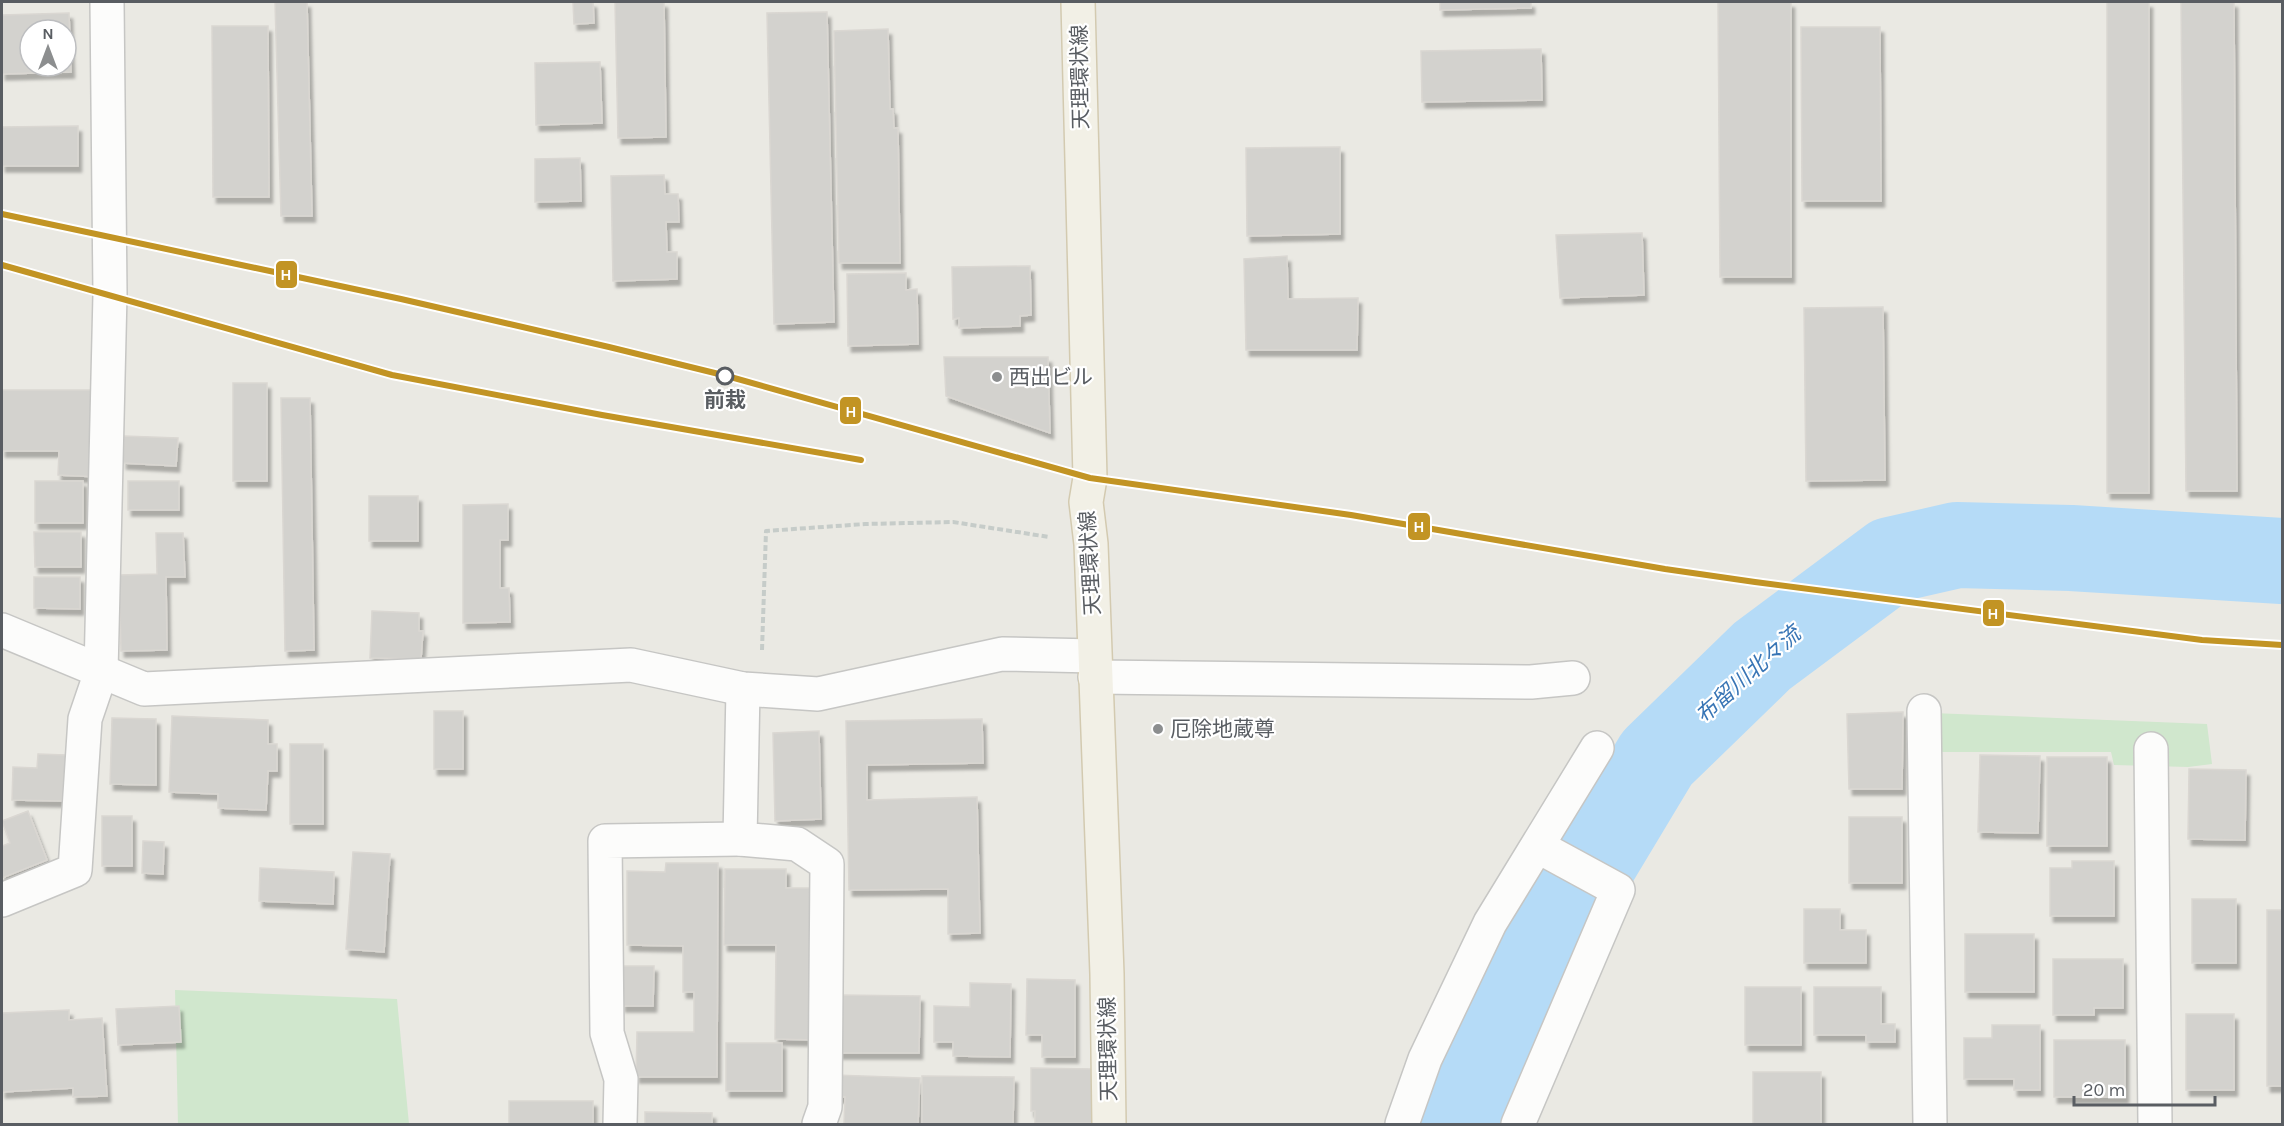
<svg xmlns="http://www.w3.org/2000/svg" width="2284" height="1126" font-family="Karla,'Noto Sans JP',sans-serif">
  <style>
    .green { fill: #d0e7cd }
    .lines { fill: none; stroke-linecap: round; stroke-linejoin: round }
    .river { stroke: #b5dbf7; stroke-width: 86 }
    .building { fill: #d3d2ce; stroke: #dad7d2; stroke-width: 1.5; fill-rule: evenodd; filter: url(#shadow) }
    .minor-casing { stroke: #c6c6c4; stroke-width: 36 }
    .major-casing { stroke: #d3cab0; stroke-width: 36 }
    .path { stroke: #c6ccc9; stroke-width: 4; stroke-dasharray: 6 3; stroke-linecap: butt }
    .minor { stroke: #fcfcfb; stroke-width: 33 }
    .major { stroke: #f2f0e6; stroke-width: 33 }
    .rail-1-casing { stroke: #fff; stroke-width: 10 }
    .rail-1 { stroke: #c29424; stroke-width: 6 }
    .stop-dot { fill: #fff; stroke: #595d62; stroke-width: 3 }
    .poi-dot { fill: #8c8e8f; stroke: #fff; stroke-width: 2 }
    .labels { text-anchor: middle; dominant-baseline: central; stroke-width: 4.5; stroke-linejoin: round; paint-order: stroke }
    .street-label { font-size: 21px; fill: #595d62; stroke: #fff }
    .poi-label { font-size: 21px; fill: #595d62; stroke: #fff; text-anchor: start }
    .stop-label { font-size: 21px; font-weight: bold; fill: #595d62; stroke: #fff }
    .water-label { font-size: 22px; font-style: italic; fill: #3875b5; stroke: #fff }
    .line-badge { stroke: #fff; stroke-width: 2 }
    .badge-label { font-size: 16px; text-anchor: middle; font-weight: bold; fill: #fff }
  </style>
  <defs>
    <filter id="shadow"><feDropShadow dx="3.5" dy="6" stdDeviation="1.5" flood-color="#0004"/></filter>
  </defs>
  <rect width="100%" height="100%" fill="#eae9e3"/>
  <g class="green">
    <path d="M 1932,713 L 2207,724 L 2212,764 L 2188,767 L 2114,765 L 2111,752 L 1931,752 Z"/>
    <path d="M 175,990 L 397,999 L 409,1124 L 178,1124 Z"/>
  </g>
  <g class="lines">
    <path class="river" d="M 1457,1124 L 1556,926 L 1657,758 L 1762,656 L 1891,560 L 1957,545 L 2071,548 L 2282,561"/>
  </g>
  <g class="building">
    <path d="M 275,2 L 307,2 L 312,216 L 281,216 Z"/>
    <path d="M 573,2 L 593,2 L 594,23 L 574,24 Z"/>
    <path d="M 615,2 L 664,2 L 666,137 L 618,138 Z"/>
    <path d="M 1440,2 L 1531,2 L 1531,8 L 1440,10 Z"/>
    <path d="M 1718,2 L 1791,2 L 1791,277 L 1720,277 Z"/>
    <rect x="2107" y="2" width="42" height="491"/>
    <path d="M 2181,2 L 2234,2 L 2237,491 L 2186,491 Z"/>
    <path d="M 827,12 L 834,322 L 774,324 L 767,13 Z"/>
    <path d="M 69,13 L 71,72 L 2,74 L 2,15 ZM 30,30 L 66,30 L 66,66 L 30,66 Z"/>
    <path d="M 212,26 L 268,26 L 269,197 L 213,197 Z"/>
    <path d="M 1801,27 L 1880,27 L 1881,201 L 1802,201 Z"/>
    <path d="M 888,29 L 890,109 L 893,109 L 894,128 L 898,128 L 900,263 L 839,263 L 834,31 Z"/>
    <path d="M 1541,49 L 1542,100 L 1422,102 L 1421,51 Z"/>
    <path d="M 600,62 L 602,123 L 536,125 L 535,63 Z"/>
    <path d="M 78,126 L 78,166 L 2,166 L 2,127 Z"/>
    <path d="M 1340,147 L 1340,234 L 1247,236 L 1246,148 Z"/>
    <path d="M 580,158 L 581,201 L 535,202 L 535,159 Z"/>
    <path d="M 664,175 L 665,194 L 678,194 L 679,222 L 666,222 L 667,252 L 677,252 L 677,279 L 613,281 L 611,176 Z"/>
    <path d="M 1642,233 L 1644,295 L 1560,298 L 1556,235 Z"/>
    <path d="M 1287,256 L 1288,299 L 1358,298 L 1357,350 L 1246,350 L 1244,259 Z"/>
    <path d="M 1030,266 L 1031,315 L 1020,316 L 1020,326 L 959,328 L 959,318 L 953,319 L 952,267 Z"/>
    <path d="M 906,273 L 906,290 L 917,289 L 918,344 L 848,346 L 847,274 Z"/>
    <path d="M 1883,307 L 1885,480 L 1806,481 L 1804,308 Z"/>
    <path d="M 944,357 L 1048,357 L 1050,433 L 946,396 Z"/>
    <rect x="233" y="383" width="34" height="98"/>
    <path d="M 2,390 L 102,390 L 99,477 L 58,475 L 59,451 L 2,451 Z"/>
    <path d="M 281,398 L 310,398 L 314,650 L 285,651 Z"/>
    <path d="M 124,436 L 178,438 L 176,466 L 123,463 Z"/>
    <rect x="35" y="481" width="48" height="42"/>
    <rect x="128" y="481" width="51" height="29"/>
    <rect x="369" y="496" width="49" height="45"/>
    <path d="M 508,504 L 508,540 L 500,540 L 500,588 L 509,588 L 510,622 L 463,623 L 463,505 Z"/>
    <path d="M 34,532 L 81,532 L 81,567 L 35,567 Z"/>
    <path d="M 156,533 L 183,533 L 185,577 L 166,577 L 167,650 L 121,651 L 119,575 L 157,574 Z"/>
    <path d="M 34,577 L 80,577 L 80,609 L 34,608 Z"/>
    <path d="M 372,611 L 419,613 L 419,631 L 423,631 L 421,659 L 370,658 Z"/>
    <rect x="434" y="711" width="29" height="58"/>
    <path d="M 1903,712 L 1902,789 L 1849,789 L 1847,714 Z"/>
    <path d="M 172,716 L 268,720 L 268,744 L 277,744 L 277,771 L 268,771 L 266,810 L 218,808 L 218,794 L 169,792 Z"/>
    <path d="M 112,718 L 156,719 L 156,785 L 110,784 Z"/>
    <path d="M 982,719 L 983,763 L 867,765 L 867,800 L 977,797 L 980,933 L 948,934 L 948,889 L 849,890 L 846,721 Z"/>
    <path d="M 819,731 L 821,819 L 775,821 L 773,733 Z"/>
    <rect x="290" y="744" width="33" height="80"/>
    <path d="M 38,754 L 66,755 L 62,801 L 12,800 L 13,767 L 37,768 Z"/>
    <path d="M 1980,755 L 2040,756 L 2038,833 L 1978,832 Z"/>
    <rect x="2047" y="757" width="60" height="89"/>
    <path d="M 2189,769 L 2246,770 L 2245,840 L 2188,839 Z"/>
    <path d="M 28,811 L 47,860 L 2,878 L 2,846 L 10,843 L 2,821 Z"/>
    <rect x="102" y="816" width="30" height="50"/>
    <rect x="1849" y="817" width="53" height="66"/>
    <path d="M 143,841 L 164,842 L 163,874 L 142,873 Z"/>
    <path d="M 353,852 L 390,854 L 384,952 L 346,949 Z"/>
    <path d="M 2072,861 L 2114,861 L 2114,916 L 2050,916 L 2050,868 L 2072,868 Z"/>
    <path d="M 666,863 L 718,863 L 717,1077 L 636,1077 L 637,1032 L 694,1032 L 694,992 L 683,992 L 683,946 L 627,945 L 627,871 L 665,872 Z"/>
    <path d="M 260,868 L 334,872 L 333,904 L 259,901 Z"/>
    <path d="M 725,869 L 786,869 L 786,888 L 817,888 L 815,1040 L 775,1039 L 776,945 L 724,945 Z"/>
    <rect x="2192" y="899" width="44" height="64"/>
    <path d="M 1804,909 L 1840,909 L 1840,930 L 1866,930 L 1866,963 L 1804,963 Z"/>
    <rect x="2267" y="910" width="15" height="176"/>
    <rect x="1965" y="934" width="69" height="58"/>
    <path d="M 2053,959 L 2123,959 L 2123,1008 L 2094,1008 L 2094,1015 L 2053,1015 Z"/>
    <path d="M 622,966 L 654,966 L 653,1006 L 622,1006 Z"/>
    <path d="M 1027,979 L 1075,980 L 1075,1057 L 1042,1057 L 1042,1035 L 1026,1035 Z"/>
    <path d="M 970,983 L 1011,984 L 1010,1057 L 953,1056 L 953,1042 L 934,1042 L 934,1006 L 970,1007 Z"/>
    <rect x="1745" y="987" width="56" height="58"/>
    <path d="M 1814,987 L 1881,987 L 1881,1024 L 1895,1024 L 1895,1042 L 1866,1042 L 1866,1035 L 1814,1035 Z"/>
    <path d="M 838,995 L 920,996 L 919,1053 L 837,1053 Z"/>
    <path d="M 179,1006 L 181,1042 L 118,1045 L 116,1009 Z"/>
    <path d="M 69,1010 L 69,1020 L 102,1018 L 107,1096 L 73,1097 L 73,1088 L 2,1092 L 2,1013 Z"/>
    <rect x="2186" y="1014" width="48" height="76"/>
    <path d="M 1992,1025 L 2040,1025 L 2040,1090 L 2014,1090 L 2014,1079 L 1964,1079 L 1964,1038 L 1992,1038 Z"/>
    <rect x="2054" y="1040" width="71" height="57"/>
    <rect x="726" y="1043" width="56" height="48"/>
    <path d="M 1031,1068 L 1093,1069 L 1093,1123 L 1035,1123 L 1035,1111 L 1031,1111 Z"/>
    <rect x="1753" y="1072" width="68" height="52"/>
    <path d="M 834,1075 L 920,1078 L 918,1124 L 844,1124 L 845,1097 L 834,1097 Z"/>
    <path d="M 922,1076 L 1014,1077 L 1013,1124 L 922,1124 Z"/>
    <rect x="509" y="1101" width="84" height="23"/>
    <path d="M 645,1112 L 712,1113 L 712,1124 L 645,1124 Z"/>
  </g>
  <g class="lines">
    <defs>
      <g id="minor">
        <path d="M 2,630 L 144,689 L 631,665 L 743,689 L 818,694 L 1002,654 L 1094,656"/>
        <path d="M 1095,677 L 1531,682 L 1573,678"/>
        <path d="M 743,689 L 740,839 L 797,844 L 827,864 L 825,1107 L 819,1124"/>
        <path d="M 1924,711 L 1930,1124"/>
        <path d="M 2151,749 L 2155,1124"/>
        <path d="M 2,900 L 75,870 L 85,719 L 101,672 L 110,294 L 107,2"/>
        <path d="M 620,1124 L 621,1079 L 607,1033 L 605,841 L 740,839"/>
        <path d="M 1402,1124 L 1425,1059 L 1490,923 L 1597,748"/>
        <path d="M 1518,1124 L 1618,890 L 1539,847"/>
      </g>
      <path id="major" d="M 1078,2 L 1090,478 L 1086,502 L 1091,544 L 1107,974 L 1109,1124"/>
    </defs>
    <use href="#minor" class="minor-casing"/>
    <use href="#major" class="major-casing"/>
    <path class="path" d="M 762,650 L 766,531 L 865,524 L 953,522 L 1049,537"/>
    <use href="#minor" class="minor"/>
    <use href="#major" class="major"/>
    <defs>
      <g id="rail-1">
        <path d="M 2,214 L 401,299 L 609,347 L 727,376 L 1090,478 L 1351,515 L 1665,569 L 1755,582 L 2202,640 L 2282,645"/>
        <path d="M 2,265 L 392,375 L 602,415 L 861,460"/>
      </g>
    </defs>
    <use href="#rail-1" class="rail-1-casing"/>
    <use href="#rail-1" class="rail-1"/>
  </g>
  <circle class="stop-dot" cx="725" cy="376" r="8"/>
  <g class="poi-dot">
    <circle cx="997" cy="377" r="6"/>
    <circle cx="1158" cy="729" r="6"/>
  </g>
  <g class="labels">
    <g class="street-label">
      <text transform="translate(1080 77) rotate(-91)">天理環状線</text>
      <text transform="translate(1090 563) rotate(-93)">天理環状線</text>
      <text transform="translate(1108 1049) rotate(-91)">天理環状線</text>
    </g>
    <g class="poi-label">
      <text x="1009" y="377">西出ビル</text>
      <text x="1170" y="729">厄除地蔵尊</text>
    </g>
    <g class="stop-label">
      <text x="725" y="400">前栽</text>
    </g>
    <g class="water-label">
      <text transform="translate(1748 675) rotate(-42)">布留川北々流</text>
    </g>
  </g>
  <g class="line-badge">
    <rect x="275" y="260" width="23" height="29" rx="6" fill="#c29424"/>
    <rect x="839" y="396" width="23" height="29" rx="6" fill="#c29424"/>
    <rect x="1407" y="512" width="24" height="29" rx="6" fill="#c29424"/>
    <rect x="1982" y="599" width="23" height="28" rx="6" fill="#c29424"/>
  </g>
  <g class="badge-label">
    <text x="286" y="280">H</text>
    <text x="851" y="417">H</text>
    <text x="1419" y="532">H</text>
    <text x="1993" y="619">H</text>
  </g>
  <rect width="2284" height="1126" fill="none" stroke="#595d62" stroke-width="6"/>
  <g transform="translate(48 48)"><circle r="28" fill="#ffffff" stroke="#bdbec0" stroke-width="1.5"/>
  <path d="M0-4.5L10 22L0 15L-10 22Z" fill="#8c8e8f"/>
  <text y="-9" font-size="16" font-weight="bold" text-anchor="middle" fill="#595d62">N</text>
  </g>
  <path d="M2074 1096v9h141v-9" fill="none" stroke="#595d62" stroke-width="3"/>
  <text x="2083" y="1096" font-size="18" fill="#595d62" stroke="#ffffff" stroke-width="4.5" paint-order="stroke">20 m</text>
</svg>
